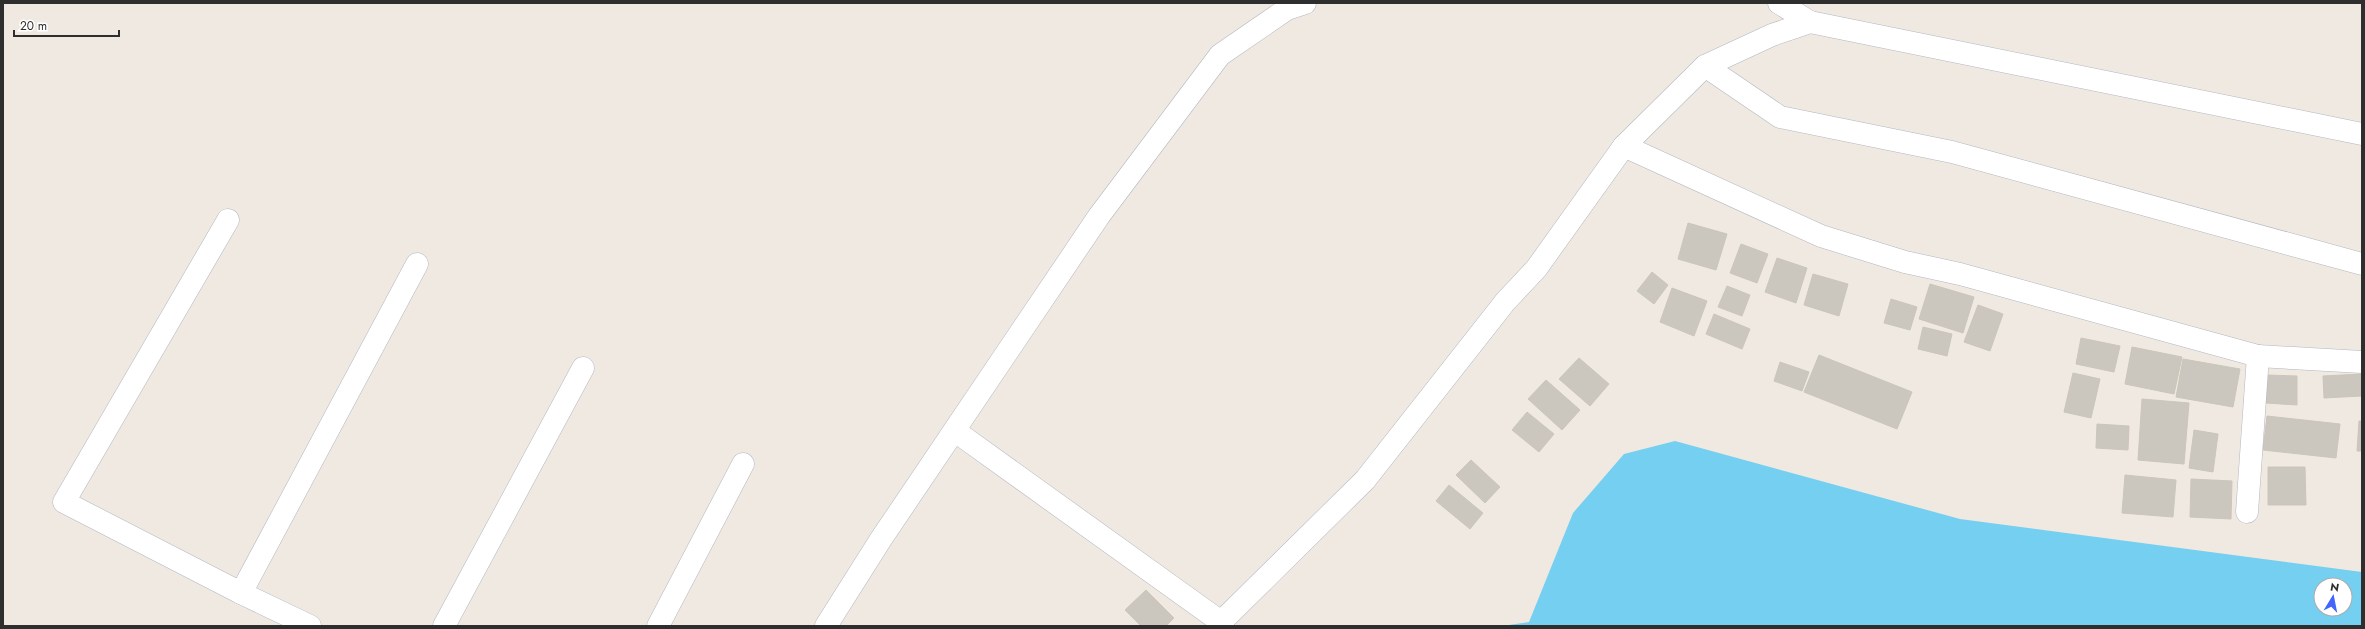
<svg xmlns="http://www.w3.org/2000/svg" width="2365" height="629" font-family="Jost,sans-serif">
  <style>
    .water { fill: #75cff0; fill-rule: evenodd }
    .building { fill: #cbc7bf; stroke: #cbc5ba }
    .lines { fill: none; stroke-linecap: round; stroke-linejoin: round }
    .minor-casing { stroke: #b4b7c1; stroke-width: 23 }
    .minor { stroke: #fff; stroke-width: 22 }
  </style>
  <rect width="100%" height="100%" fill="#efe9e1"/>
  <path class="water" d="M 1675,441 L 1960,519 L 2362,572 L 2362,626 L 1502,626 L 1529,622 L 1573,513 L 1624,454 ZM 2321,585 L 2345,585 L 2345,609 L 2321,609 Z"/>
  <g class="building">
    <path d="M 1688,223 L 1727,234 L 1716,270 L 1678,259 Z"/>
    <path d="M 1741,244 L 1768,254 L 1757,283 L 1730,273 Z"/>
    <path d="M 1777,258 L 1807,268 L 1796,303 L 1765,292 Z"/>
    <path d="M 1652,272 L 1668,285 L 1654,304 L 1637,291 Z"/>
    <path d="M 1813,274 L 1848,284 L 1839,316 L 1804,305 Z"/>
    <path d="M 1930,284 L 1974,297 L 1963,333 L 1919,319 Z"/>
    <path d="M 1727,286 L 1750,295 L 1742,316 L 1718,307 Z"/>
    <path d="M 1672,288 L 1707,301 L 1694,336 L 1660,322 Z"/>
    <path d="M 1891,299 L 1917,307 L 1910,330 L 1884,323 Z"/>
    <path d="M 1978,305 L 2003,314 L 1990,351 L 1964,342 Z"/>
    <path d="M 1714,314 L 1750,329 L 1742,349 L 1706,334 Z"/>
    <path d="M 1923,327 L 1952,334 L 1947,356 L 1918,349 Z"/>
    <path d="M 2081,338 L 2120,346 L 2114,372 L 2076,364 Z"/>
    <path d="M 2132,347 L 2182,357 L 2174,394 L 2125,384 Z"/>
    <path d="M 1819,355 L 1912,392 L 1897,429 L 1804,392 Z"/>
    <path d="M 1579,358 L 1609,384 L 1590,406 L 1559,379 Z"/>
    <path d="M 2183,359 L 2240,369 L 2233,407 L 2176,397 Z"/>
    <path d="M 1780,362 L 1809,372 L 1802,391 L 1774,381 Z"/>
    <path d="M 2073,373 L 2100,379 L 2091,418 L 2064,412 Z"/>
    <path d="M 2362,374 L 2362,396 L 2324,398 L 2323,376 Z"/>
    <path d="M 2267,375 L 2297,376 L 2297,405 L 2266,403 Z"/>
    <path d="M 1546,380 L 1580,410 L 1562,430 L 1528,399 Z"/>
    <path d="M 2142,399 L 2189,403 L 2184,464 L 2138,460 Z"/>
    <path d="M 1527,412 L 1554,434 L 1539,452 L 1512,430 Z"/>
    <path d="M 2267,416 L 2340,424 L 2336,458 L 2263,450 Z"/>
    <path d="M 2359,421 L 2362,421 L 2362,451 L 2357,451 Z"/>
    <path d="M 2097,424 L 2129,426 L 2128,450 L 2096,448 Z"/>
    <path d="M 2194,430 L 2218,434 L 2213,472 L 2189,468 Z"/>
    <path d="M 1471,460 L 1500,487 L 1485,503 L 1456,475 Z"/>
    <path d="M 2268,467 L 2305,467 L 2306,505 L 2268,505 Z"/>
    <path d="M 2125,475 L 2176,480 L 2173,517 L 2122,513 Z"/>
    <path d="M 2191,479 L 2232,481 L 2231,519 L 2190,517 Z"/>
    <path d="M 1449,485 L 1483,513 L 1470,529 L 1436,501 Z"/>
    <path d="M 1146,590 L 1174,618 L 1166,626 L 1141,626 L 1125,610 Z"/>
  </g>
  <g class="lines">
    <defs>
      <g id="minor">
        <path d="M 1779,3 L 1810,22"/>
        <path d="M 1705,66 L 1780,117 L 1952,152 L 2362,264"/>
        <path d="M 1624,146 L 1821,236 L 1905,262 L 1960,274 L 2258,356 L 2362,362"/>
        <path d="M 228,220 L 64,502 L 241,593"/>
        <path d="M 955,431 L 1221,622"/>
        <path d="M 2247,512 L 2258,356"/>
        <path d="M 310,626 L 241,593 L 417,264"/>
        <path d="M 444,626 L 583,368"/>
        <path d="M 658,626 L 743,464"/>
        <path d="M 826,626 L 881,539 L 1099,216 L 1220,55 L 1287,9 L 1305,3"/>
        <path d="M 1217,626 L 1365,480 L 1505,302 L 1536,269 L 1624,146 L 1705,66 L 1772,35 L 1810,22 L 2362,134"/>
      </g>
    </defs>
    <use href="#minor" class="minor-casing"/>
    <use href="#minor" class="minor"/>
  </g>
  <rect width="2365" height="629" fill="none" stroke="#2e2e2e" stroke-width="8"/>
  <g transform="translate(2333 597) rotate(10)"><circle r="19" fill="#ffffff" stroke="#ababab"/>
  <path d="M0-3L7 15L0 10L-7 15Z" fill="#4264fb"/>
  <text y="-6" font-size="11" font-weight="bold" text-anchor="middle" fill="#2e2e2e">N</text>
  </g>
  <path d="M14 30v6h105v-6" fill="none" stroke="#2e2e2e" stroke-width="2"/>
  <text x="20" y="30" font-size="12" fill="#2e2e2e" stroke="#ffffff" stroke-width="3" paint-order="stroke">20 m</text>
</svg>
